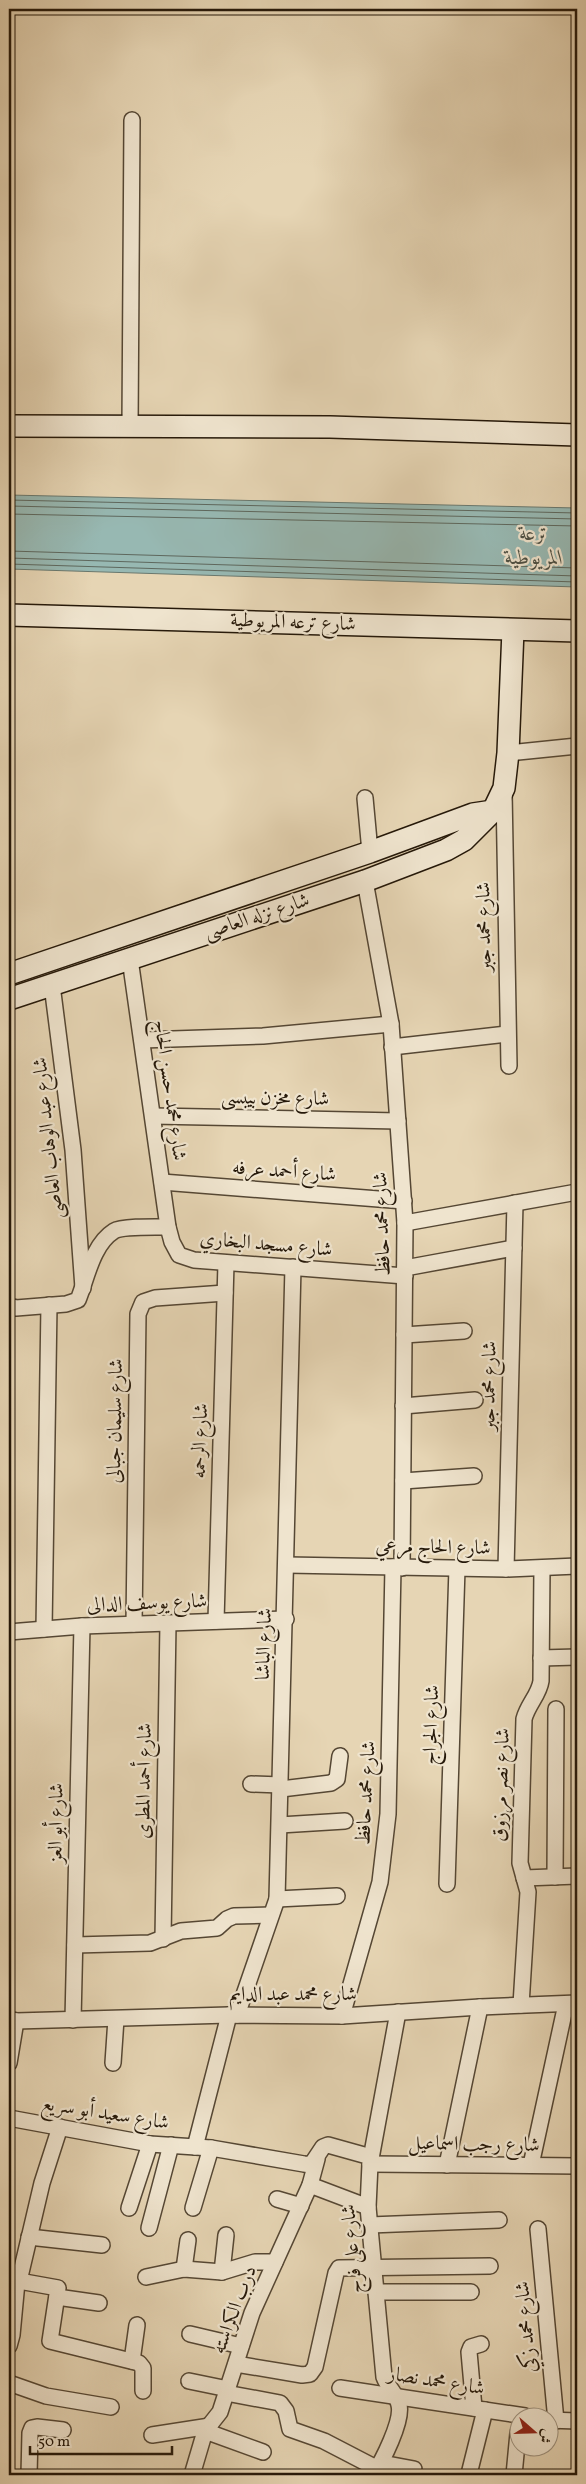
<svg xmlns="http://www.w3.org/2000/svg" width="586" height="2484" font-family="Vollkorn,Amiri,serif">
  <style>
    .water { fill: #97b8b2; stroke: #69786e }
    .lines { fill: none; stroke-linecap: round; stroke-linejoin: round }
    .shore { stroke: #5e685e; stroke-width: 1 }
    .street-casing { stroke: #554734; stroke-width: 18 }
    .secondary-casing { stroke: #251809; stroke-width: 24 }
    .street { stroke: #efe4ce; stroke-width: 15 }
    .secondary { stroke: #efe4ce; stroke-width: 21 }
    .labels { text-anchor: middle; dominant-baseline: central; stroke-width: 4.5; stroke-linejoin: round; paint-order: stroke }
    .street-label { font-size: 20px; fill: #251809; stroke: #efe4ce }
    .water-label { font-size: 21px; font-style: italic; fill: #4d5044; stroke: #efe4ce }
  </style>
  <rect width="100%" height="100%" fill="#e6d5b4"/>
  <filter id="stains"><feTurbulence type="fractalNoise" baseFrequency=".004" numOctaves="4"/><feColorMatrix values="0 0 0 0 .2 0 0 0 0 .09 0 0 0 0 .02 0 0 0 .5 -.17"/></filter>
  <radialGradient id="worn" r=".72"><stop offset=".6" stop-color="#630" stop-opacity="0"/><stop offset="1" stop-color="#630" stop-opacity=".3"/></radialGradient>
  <path class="water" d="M 9,495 L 577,508 L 577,587 L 9,569 Z"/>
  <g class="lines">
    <g class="shore">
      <path d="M 9,500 L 577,513"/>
      <path d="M 9,506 L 577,519"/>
      <path d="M 9,514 L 577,526"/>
      <path d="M 9,551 L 577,568"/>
      <path d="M 9,558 L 577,576"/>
      <path d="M 9,564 L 577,582"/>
    </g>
    <defs>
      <g id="street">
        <path d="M 130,426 L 132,120"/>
        <path d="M 508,753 L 577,746"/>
        <path d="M 504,792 L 509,1066"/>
        <path d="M 365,798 L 370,852"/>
        <path d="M 365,881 L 391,1024 L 405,1223 L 402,1568"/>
        <path d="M 130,959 L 168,1227 L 172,1242 L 179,1255 L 194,1260 L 405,1276"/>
        <path d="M 52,985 L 73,1150 L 83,1288"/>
        <path d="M 142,1040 L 263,1036 L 391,1024"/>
        <path d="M 392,1047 L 507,1034"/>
        <path d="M 153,1116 L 398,1121"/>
        <path d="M 162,1182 L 404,1201"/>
        <path d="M 405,1223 L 577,1192"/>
        <path d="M 405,1268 L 514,1248"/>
        <path d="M 9,1306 L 16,1308 L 66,1304 L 78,1300 C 87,1278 92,1245 114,1231 C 122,1226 157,1227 168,1227"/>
        <path d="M 404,1335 L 464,1331"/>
        <path d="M 403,1406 L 475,1400"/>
        <path d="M 403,1481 L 474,1476"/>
        <path d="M 287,1565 L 506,1569 L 577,1566"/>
        <path d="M 506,1569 L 515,1203"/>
        <path d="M 216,1621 L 226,1263"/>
        <path d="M 134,1624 L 138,1314 L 143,1302 L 155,1298 L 225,1293"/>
        <path d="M 44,1629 L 49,1305"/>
        <path d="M 9,1632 L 82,1626 L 286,1619"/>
        <path d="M 541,1658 L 577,1657"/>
        <path d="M 251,1784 L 281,1785"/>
        <path d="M 281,1789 L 331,1783 L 337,1779 L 340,1756"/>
        <path d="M 280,1825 L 345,1821"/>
        <path d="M 555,1877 L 556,1709"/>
        <path d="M 524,1878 L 577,1876"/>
        <path d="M 447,1884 L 457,1568"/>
        <path d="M 277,1899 L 337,1896"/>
        <path d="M 163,1939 L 168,1623"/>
        <path d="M 75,1945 L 150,1943 L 181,1931 L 217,1928 L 227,1919 L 234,1916 L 271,1915"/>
        <path d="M 521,2005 L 528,1892 L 520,1863 L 524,1719 C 528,1704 539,1695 541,1681 L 542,1568"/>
        <path d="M 237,2015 L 277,1899 L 293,1267"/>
        <path d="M 342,2016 L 380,1882 L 388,1814 L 393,1567"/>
        <path d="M 9,2019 L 16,2021 L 229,2015 L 342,2016 L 480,2007 L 577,2003"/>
        <path d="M 73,2020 L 82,1626"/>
        <path d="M 9,2063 L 16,2021"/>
        <path d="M 113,2063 L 116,2019"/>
        <path d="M 9,2118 L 150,2144 L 211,2148 L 304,2164 L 311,2165 L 323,2147 L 328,2145 L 371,2157"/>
        <path d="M 195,2147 L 229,2015"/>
        <path d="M 370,2164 L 577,2166"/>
        <path d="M 447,2165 L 480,2007"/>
        <path d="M 531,2165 L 566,2004"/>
        <path d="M 310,2185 L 368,2207"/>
        <path d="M 277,2199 L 301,2206"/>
        <path d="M 129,2208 L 150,2144"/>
        <path d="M 193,2208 L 211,2148"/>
        <path d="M 370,2225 L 499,2220"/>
        <path d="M 149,2228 L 171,2145"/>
        <path d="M 538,2229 L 556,2421"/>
        <path d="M 29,2237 L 102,2245"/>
        <path d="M 184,2269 L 188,2240"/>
        <path d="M 222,2272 L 226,2235"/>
        <path d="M 146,2277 L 184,2269 L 222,2272 L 255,2262 L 275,2262"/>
        <path d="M 19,2281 L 42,2183 L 60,2127"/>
        <path d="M 9,2283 L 19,2281 L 58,2288 L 50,2341 L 139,2363 L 143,2368 L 143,2391"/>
        <path d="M 376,2292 L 471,2292"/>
        <path d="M 57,2297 L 99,2303"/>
        <path d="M 190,2334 L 241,2346"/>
        <path d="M 9,2346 L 12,2335 L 17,2282"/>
        <path d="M 132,2361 L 137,2325"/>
        <path d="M 236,2364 L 302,2375 L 310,2374 L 315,2367 L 336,2273 L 339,2268 L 490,2266"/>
        <path d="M 189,2381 L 228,2389"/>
        <path d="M 9,2383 L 46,2396 L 111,2407"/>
        <path d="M 340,2388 L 525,2416"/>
        <path d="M 226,2393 L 280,2403 L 286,2411 L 290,2429 L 324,2441 L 378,2469"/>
        <path d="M 474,2408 L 469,2352 L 471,2347 L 481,2344"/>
        <path d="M 548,2420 L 577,2421"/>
        <path d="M 205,2431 L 263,2452"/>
        <path d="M 152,2435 L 210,2426"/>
        <path d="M 382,2463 L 414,2469"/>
        <path d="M 469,2474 L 485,2410"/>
        <path d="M 29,2475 L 30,2433 L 32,2428 L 37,2427 L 63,2430"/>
        <path d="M 192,2475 L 205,2431 L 220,2412 L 252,2313 L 310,2185 L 317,2159"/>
        <path d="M 373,2475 C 382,2462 403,2421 399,2405 C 397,2394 388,2388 384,2377 L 368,2207 L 370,2164 L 398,2012"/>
        <path d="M 514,2475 L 518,2433"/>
      </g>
      <g id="secondary">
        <path d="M 9,426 L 330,427 L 577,435"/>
        <path d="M 9,615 L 577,631"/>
        <path d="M 9,974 L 370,852 L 473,814 L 493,811"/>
        <path d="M 9,999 L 365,881 L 446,850 L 464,840 L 493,811 L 504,788 L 508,753 L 513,630"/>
      </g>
    </defs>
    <use href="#street" class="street-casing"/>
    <use href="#secondary" class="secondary-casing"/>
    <use href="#street" class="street"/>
    <use href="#secondary" class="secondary"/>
  </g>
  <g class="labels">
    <g class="street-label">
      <text transform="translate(293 623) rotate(2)">شارع ترعه المريوطية</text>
      <text transform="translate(257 917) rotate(-18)">شارع نزله العاصى</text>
      <text transform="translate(485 927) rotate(-91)">شارع محمد جبر</text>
      <text transform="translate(169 1090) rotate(82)">شارع محمد حسن الحاج</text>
      <text transform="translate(275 1099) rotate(1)">شارع مخزن بيبسى</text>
      <text transform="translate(49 1138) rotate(-96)">شارع عبد الوهاب العاصى</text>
      <text transform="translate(284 1172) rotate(4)">شارع أحمد عرفه</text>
      <text transform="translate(383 1224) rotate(-92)">شارع محمد حافظ</text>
      <text transform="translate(266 1245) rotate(5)">شارع مسجد البخاري</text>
      <text transform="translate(490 1386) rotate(-89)">شارع محمد جبر</text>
      <text transform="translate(116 1421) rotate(-89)">شارع سليمان جبالى</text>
      <text transform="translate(201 1441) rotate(-88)">شارع الرحمه</text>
      <text transform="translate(433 1548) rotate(1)">شارع الحاج مرعي</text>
      <text transform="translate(147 1604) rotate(-2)">شارع يوسف الدالى</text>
      <text transform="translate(265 1644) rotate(-88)">شارع الباشا</text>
      <text transform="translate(432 1725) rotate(-88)">شارع الجراج</text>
      <text transform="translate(145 1781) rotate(-89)">شارع أحمد المطرى</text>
      <text transform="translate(502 1785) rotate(-88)">شارع نصر مرزوق</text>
      <text transform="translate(367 1793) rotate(-87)">شارع محمد حافظ</text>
      <text transform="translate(57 1823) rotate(-89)">شارع أبو العز</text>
      <text x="293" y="1995">شارع محمد عبد الدايم</text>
      <text transform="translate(105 2114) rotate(9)">شارع سعيد أبو سريع</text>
      <text transform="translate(474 2145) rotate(1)">شارع رجب اسماعيل</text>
      <text transform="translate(353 2249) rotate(-95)">شارع على فرج</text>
      <text transform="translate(235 2310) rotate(-69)">درب الكراسته</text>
      <text transform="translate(527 2327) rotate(-95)">شارع محمد زكي</text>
      <text transform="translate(436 2382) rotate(9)">شارع محمد نصار</text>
    </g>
    <g class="water-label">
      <text x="534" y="534">ترعة<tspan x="534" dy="24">المريوطية</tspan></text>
    </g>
  </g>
  <rect width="586" height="2484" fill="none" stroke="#e6d5b4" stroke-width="30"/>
  <rect x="10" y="10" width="566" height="2464" fill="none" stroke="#251809" stroke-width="2.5"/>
  <rect x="15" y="15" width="556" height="2454" fill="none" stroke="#251809"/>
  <g transform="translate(534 2432) rotate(110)"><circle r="24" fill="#efe4ce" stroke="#9e927f"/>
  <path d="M0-4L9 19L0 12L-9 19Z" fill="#8f2418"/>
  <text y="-8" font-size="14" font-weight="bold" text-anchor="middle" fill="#251809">ش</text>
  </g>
  <path d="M30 2446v8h142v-8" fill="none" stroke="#251809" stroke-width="2.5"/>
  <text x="38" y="2446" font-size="15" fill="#251809" stroke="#efe4ce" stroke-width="4" paint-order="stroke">50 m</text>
  <rect width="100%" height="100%" filter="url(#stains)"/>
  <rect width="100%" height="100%" fill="url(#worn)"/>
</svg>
